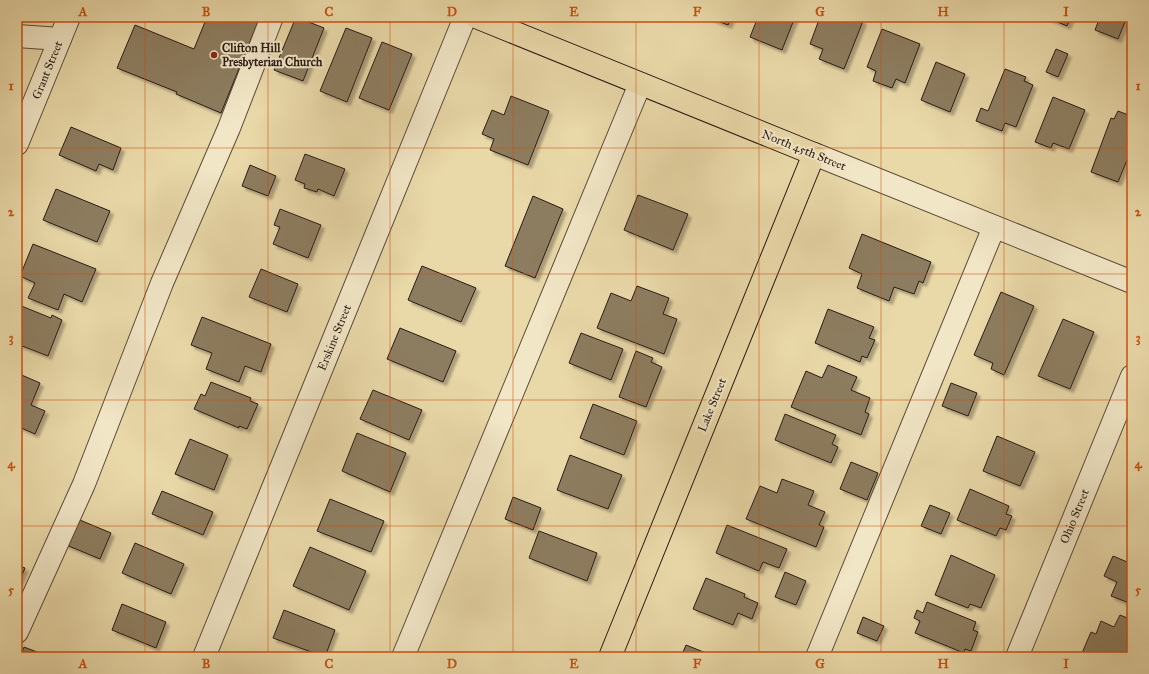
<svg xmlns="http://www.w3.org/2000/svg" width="1149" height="674" font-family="'IM FELL Great Primer',serif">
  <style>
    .building { fill: #8d7d61; stroke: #2a1a15; filter: url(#shadow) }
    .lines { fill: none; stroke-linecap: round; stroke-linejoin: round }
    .minor-casing { stroke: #5a4a3a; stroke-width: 24 }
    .major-casing { stroke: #2a1a15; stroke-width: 24 }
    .minor { stroke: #f1e6c6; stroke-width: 22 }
    .major { stroke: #e9d8a8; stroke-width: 22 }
    .grid { fill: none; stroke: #cc500d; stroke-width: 1; stroke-opacity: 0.55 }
    .poi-dot { fill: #8f2418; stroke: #f1e6c6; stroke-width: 1.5 }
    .labels { text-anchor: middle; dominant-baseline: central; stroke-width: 4; stroke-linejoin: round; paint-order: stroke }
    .poi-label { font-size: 12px; font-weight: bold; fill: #2a1a15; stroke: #f1e6c6; text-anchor: start }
    .street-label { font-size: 12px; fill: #2a1a15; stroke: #f1e6c6 }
    .neatline { fill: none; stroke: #cc500d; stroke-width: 1.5 }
    .grid-label { font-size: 13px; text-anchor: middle; font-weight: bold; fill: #cc500d }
  </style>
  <defs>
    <filter id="shadow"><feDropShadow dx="3.5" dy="3.5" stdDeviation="1" flood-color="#0004"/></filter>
  </defs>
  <rect width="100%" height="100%" fill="#e9d8a8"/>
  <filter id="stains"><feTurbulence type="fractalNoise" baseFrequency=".005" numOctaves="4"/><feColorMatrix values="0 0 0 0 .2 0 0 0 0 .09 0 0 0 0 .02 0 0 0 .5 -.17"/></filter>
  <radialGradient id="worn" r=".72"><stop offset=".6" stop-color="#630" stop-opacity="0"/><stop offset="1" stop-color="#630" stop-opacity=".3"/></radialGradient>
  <g class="building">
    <path d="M 207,17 L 260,17 L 221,113 L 176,94 L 177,92 L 117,68 L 135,25 L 194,49 Z"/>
    <path d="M 296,17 L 324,28 L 303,81 L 274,70 Z"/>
    <path d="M 707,17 L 732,17 L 728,25 Z"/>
    <path d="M 758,17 L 795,17 L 782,50 L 750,37 Z"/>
    <path d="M 820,17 L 853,17 L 863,21 L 844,69 L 819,59 L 823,49 L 810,44 Z"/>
    <path d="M 1046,17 L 1071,17 L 1067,26 Z"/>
    <path d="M 1100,17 L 1127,17 L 1118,39 L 1095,30 Z"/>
    <path d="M 346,28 L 372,38 L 347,102 L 320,91 Z"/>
    <path d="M 882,29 L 920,44 L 905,83 L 896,79 L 892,88 L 873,81 L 876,71 L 867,67 Z"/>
    <path d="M 382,42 L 412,54 L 389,110 L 359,98 Z"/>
    <path d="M 1056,49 L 1068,54 L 1058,77 L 1046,72 Z"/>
    <path d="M 936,62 L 965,74 L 950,112 L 921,100 Z"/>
    <path d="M 1005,69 L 1026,77 L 1024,81 L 1033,85 L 1016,127 L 1005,123 L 1002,131 L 976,121 L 981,108 L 988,111 Z"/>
    <path d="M 511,96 L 549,111 L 528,165 L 490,150 L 494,139 L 482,134 L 492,110 L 504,115 Z"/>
    <path d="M 1053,97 L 1085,110 L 1069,149 L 1053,143 L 1051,148 L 1035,142 Z"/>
    <path d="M 1118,111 L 1131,116 L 1128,125 L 1132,126 L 1132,148 L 1118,182 L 1091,172 L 1111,118 L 1114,119 Z"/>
    <path d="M 71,127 L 121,148 L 113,170 L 99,164 L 96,171 L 59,155 Z"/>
    <path d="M 305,154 L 345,169 L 334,196 L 318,189 L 317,192 L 304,188 L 305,184 L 295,180 Z"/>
    <path d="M 250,165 L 276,176 L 268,196 L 242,186 Z"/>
    <path d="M 56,189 L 110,211 L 97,242 L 43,220 Z"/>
    <path d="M 638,195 L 688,214 L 673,250 L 624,230 Z"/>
    <path d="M 533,196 L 563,209 L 535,278 L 505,266 Z"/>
    <path d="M 280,209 L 321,225 L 308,258 L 273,244 L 280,227 L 274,225 Z"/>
    <path d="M 862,234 L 931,262 L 923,283 L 919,281 L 914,294 L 894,287 L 889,301 L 857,288 L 862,274 L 849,268 Z"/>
    <path d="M 33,244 L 96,269 L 82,302 L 64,294 L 58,310 L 28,298 L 35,283 L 20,276 Z"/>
    <path d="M 422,266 L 476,288 L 461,322 L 408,300 Z"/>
    <path d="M 261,269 L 298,284 L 287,312 L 249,297 Z"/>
    <path d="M 637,286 L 669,298 L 663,314 L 677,319 L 664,354 L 597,328 L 611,293 L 631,301 Z"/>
    <path d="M 1001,292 L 1034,306 L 1004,375 L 991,369 L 993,363 L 974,355 Z"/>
    <path d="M 19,305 L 51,318 L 52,315 L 62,320 L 48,356 L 17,344 L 17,309 Z"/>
    <path d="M 828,309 L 874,327 L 869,338 L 875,340 L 867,358 L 862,356 L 860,362 L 815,343 Z"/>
    <path d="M 202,317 L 271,344 L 261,372 L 245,366 L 239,382 L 206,369 L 212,353 L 191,345 Z"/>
    <path d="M 1063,319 L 1094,332 L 1070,389 L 1038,376 Z"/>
    <path d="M 400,328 L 456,351 L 443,382 L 387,359 Z"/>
    <path d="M 581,333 L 623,349 L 611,380 L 569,363 Z"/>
    <path d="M 636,351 L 653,358 L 651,362 L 662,367 L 646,407 L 619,397 Z"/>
    <path d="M 828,365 L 857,377 L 851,390 L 870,398 L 865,412 L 869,414 L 861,435 L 791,407 L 806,371 L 822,378 Z"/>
    <path d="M 17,373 L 40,383 L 31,405 L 45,411 L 35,434 L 17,426 Z"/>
    <path d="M 211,382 L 251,398 L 250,401 L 258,404 L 247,429 L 239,426 L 239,428 L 194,409 L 201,394 L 205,396 Z"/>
    <path d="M 951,383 L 977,393 L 968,416 L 942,406 Z"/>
    <path d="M 373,390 L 422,410 L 409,440 L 360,419 Z"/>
    <path d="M 593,404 L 637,421 L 624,455 L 580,438 Z"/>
    <path d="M 785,414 L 836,435 L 832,444 L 838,447 L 831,463 L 775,440 Z"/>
    <path d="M 357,433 L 406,453 L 390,492 L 342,471 Z"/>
    <path d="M 997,436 L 1035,452 L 1020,486 L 983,471 Z"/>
    <path d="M 190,439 L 228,455 L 214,490 L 175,474 Z"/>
    <path d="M 570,455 L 622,475 L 608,509 L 557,490 Z"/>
    <path d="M 851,462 L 878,473 L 867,500 L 840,489 Z"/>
    <path d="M 782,479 L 814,491 L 808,505 L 825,512 L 819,525 L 824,527 L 816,547 L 746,519 L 760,486 L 777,493 Z"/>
    <path d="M 970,489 L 1009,506 L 1006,514 L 1012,516 L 1006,530 L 1000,528 L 996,536 L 957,520 Z"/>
    <path d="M 162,491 L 213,512 L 203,535 L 152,514 Z"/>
    <path d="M 513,497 L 541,508 L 533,530 L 505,519 Z"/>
    <path d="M 330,499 L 384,521 L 371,552 L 317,531 Z"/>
    <path d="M 930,505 L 950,513 L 941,534 L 921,526 Z"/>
    <path d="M 75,518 L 111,533 L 100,559 L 64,544 Z"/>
    <path d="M 727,525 L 787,549 L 779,568 L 763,562 L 759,571 L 716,553 Z"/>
    <path d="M 539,531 L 597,553 L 587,581 L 529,558 Z"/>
    <path d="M 135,543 L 184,564 L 171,594 L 122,573 Z"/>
    <path d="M 310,547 L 366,571 L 349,610 L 293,586 Z"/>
    <path d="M 951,555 L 995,575 L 981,608 L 970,604 L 968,608 L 935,595 Z"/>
    <path d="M 1113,556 L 1132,564 L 1132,604 L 1111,596 L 1117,582 L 1104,576 Z"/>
    <path d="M 17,565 L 25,568 L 17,587 Z"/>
    <path d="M 785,572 L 806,581 L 796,605 L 775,597 Z"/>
    <path d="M 706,578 L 745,594 L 744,597 L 758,603 L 752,619 L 738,613 L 733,625 L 693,609 Z"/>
    <path d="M 927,602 L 976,622 L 973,630 L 978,632 L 971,651 L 965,649 L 964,653 L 915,633 L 920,621 L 914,618 L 917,610 L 923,613 Z"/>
    <path d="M 122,604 L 166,622 L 156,648 L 112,630 Z"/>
    <path d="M 284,610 L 335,630 L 325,657 L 273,638 Z"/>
    <path d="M 1120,615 L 1132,620 L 1132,649 L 1129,657 L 1091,657 L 1082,653 L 1091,632 L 1096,634 L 1101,621 L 1114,627 Z"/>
    <path d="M 863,617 L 884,626 L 877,641 L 857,633 Z"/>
    <path d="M 686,645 L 716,657 L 681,657 Z"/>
    <path d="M 24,647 L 37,652 L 35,657 L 20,657 Z"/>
  </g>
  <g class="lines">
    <defs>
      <g id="minor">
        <path d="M 17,36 L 60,39"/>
        <path id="s1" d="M 17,144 L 69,17"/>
        <path d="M 814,154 L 1132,282"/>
        <path d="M 17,632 L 84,484 L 162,283 L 229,128 L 272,17"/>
        <path id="s2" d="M 204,657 L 465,17"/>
        <path d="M 403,657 L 640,84"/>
        <path d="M 817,657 L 994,227"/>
        <path id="s3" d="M 1017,657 L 1132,376"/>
      </g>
      <path id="major" d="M 476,17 L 814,154 L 610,657"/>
    </defs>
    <use href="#minor" class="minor-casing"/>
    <use href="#major" class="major-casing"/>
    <use href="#minor" class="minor"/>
    <use href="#major" class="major"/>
  </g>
  <path class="grid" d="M 145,17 L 145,657M 268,17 L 268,657M 390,17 L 390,657M 513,17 L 513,657M 636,17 L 636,657M 759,17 L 759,657M 881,17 L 881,657M 1004,17 L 1004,657M 17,148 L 1132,148M 17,274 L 1132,274M 17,400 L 1132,400M 17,526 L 1132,526"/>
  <circle class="poi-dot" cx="214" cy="55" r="4"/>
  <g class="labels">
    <g class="poi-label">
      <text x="222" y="48">Clifton Hill<tspan x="222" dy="14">Presbyterian Church</tspan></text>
    </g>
    <g class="street-label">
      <text stroke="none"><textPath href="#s1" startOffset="80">Grant Street</textPath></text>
      <text transform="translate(804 150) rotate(22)">North 45th Street</text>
      <text stroke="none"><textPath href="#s2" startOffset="345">Erskine Street</textPath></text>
      <text transform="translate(712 405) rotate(-68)">Lake Street</text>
      <text stroke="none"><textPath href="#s3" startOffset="152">Ohio Street</textPath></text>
    </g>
  </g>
  <rect width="1149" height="674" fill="none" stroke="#e9d8a8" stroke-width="44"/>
  <rect x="22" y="22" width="1105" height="630" class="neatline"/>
  <g class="grid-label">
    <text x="83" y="16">A</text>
    <text x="206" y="16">B</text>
    <text x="329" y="16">C</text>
    <text x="452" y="16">D</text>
    <text x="574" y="16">E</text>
    <text x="697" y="16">F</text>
    <text x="820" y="16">G</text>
    <text x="943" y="16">H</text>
    <text x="1066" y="16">I</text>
    <text x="11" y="90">1</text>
    <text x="1138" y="90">1</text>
    <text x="11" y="216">2</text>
    <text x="1138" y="216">2</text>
    <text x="11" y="342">3</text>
    <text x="1138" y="342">3</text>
    <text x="11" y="468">4</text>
    <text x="1138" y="468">4</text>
    <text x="11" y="594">5</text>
    <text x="1138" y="594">5</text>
    <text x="83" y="668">A</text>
    <text x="206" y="668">B</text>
    <text x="329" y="668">C</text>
    <text x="452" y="668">D</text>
    <text x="574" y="668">E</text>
    <text x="697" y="668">F</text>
    <text x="820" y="668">G</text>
    <text x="943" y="668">H</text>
    <text x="1066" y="668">I</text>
  </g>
  <rect width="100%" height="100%" filter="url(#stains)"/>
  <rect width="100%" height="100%" fill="url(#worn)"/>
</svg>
